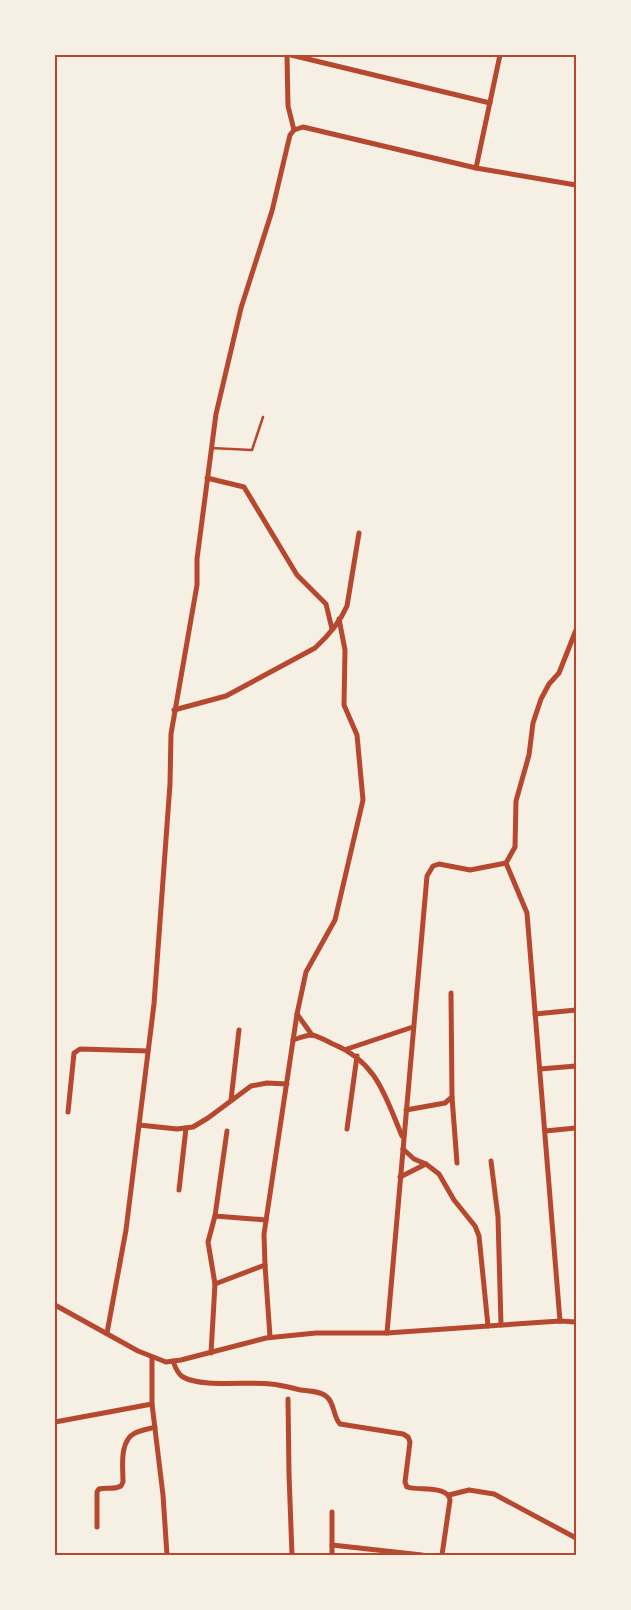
<svg xmlns="http://www.w3.org/2000/svg" width="631" height="1610" font-family="'Fira Sans Condensed',sans-serif">
  <style>
    .lines { fill: none; stroke-linecap: round; stroke-linejoin: round }
    .service { stroke: #b5482f; stroke-width: 2.5 }
    .minor { stroke: #b5482f; stroke-width: 5 }
    .neatline { fill: none; stroke: #b5482f; stroke-width: 2 }
  </style>
  <rect width="100%" height="100%" fill="#f6efe4"/>
  <g class="lines">
    <path class="service" d="M 211,448 L 252,450 L 263,417"/>
    <g class="minor">
      <path d="M 287,55 L 288,106 L 294,130"/>
      <path d="M 291,55 L 490,103"/>
      <path d="M 476,168 L 500,55"/>
      <path d="M 207,478 L 244,487 L 297,575 L 326,604 L 332,629"/>
      <path d="M 174,710 L 226,696 L 315,648 C 327,637 340,622 347,606 L 359,533"/>
      <path d="M 506,863 L 527,913 L 560,1321"/>
      <path d="M 297,1014 L 312,1035"/>
      <path d="M 535,1014 L 576,1010"/>
      <path d="M 293,1040 C 299,1038 306,1035 312,1035 C 318,1036 327,1041 333,1044 C 377,1062 385,1096 402,1136"/>
      <path d="M 347,1049 L 413,1027"/>
      <path d="M 540,1069 L 576,1066"/>
      <path d="M 452,1097 L 457,1163"/>
      <path d="M 231,1100 L 239,1030"/>
      <path d="M 406,1110 L 445,1103 L 452,1097 L 451,993"/>
      <path d="M 68,1112 L 74,1053 L 80,1049 L 148,1051"/>
      <path d="M 139,1125 L 177,1129 L 193,1127 L 208,1118 L 251,1086 L 267,1083 L 287,1084"/>
      <path d="M 347,1129 L 357,1056"/>
      <path d="M 545,1131 L 576,1128"/>
      <path d="M 403,1149 L 414,1159 L 426,1164 L 439,1174 L 454,1200 L 475,1226 L 479,1236 L 488,1326"/>
      <path d="M 491,1161 L 498,1217 L 501,1325"/>
      <path d="M 400,1177 L 426,1164"/>
      <path d="M 179,1190 L 186,1128"/>
      <path d="M 215,1216 L 266,1220"/>
      <path d="M 215,1284 L 265,1265"/>
      <path d="M 55,1305 L 138,1351 L 166,1362 L 181,1360 L 266,1338 L 316,1333 L 387,1333 L 560,1321 L 576,1322"/>
      <path d="M 107,1333 L 126,1230 L 154,1004 L 170,784 L 171,734 L 197,585 L 197,559 L 216,414 L 241,308 L 272,211 L 290,135 L 294,130 L 303,127 L 476,168 L 576,185"/>
      <path d="M 387,1333 L 427,876 L 433,866 L 439,864 L 470,870 L 506,863 L 515,847 L 516,801 L 529,755 L 533,723 L 541,699 L 549,684 L 559,673 L 576,630"/>
      <path d="M 270,1337 L 265,1265 L 264,1234 L 297,1014 L 306,972 L 335,920 L 363,800 L 357,735 L 344,705 L 345,650 L 339,619"/>
      <path d="M 211,1353 L 215,1284 L 208,1242 L 215,1216 L 227,1131"/>
      <path d="M 152,1358 L 152,1404 L 163,1495 L 167,1555"/>
      <path d="M 173,1361 C 175,1367 178,1374 183,1377 C 202,1388 249,1381 271,1384 C 281,1385 292,1388 301,1390 C 309,1391 321,1391 327,1397 C 335,1404 333,1417 340,1424 L 403,1434 L 408,1437 L 410,1442 L 405,1482 L 407,1487 C 419,1491 448,1485 450,1500 L 442,1555"/>
      <path d="M 288,1399 L 289,1474 L 292,1555"/>
      <path d="M 55,1422 L 152,1404"/>
      <path d="M 449,1495 L 469,1490 L 494,1494 L 576,1538"/>
      <path d="M 97,1527 L 97,1492 L 99,1489 C 106,1487 114,1490 121,1486 L 123,1482 C 123,1467 119,1441 135,1433 C 141,1430 149,1429 155,1427"/>
      <path d="M 332,1545 L 422,1555"/>
      <path d="M 332,1555 L 332,1512"/>
    </g>
  </g>
  <rect width="631" height="1610" fill="none" stroke="#f6efe4" stroke-width="112"/>
  <rect x="56" y="56" width="519" height="1498" class="neatline"/>
</svg>
